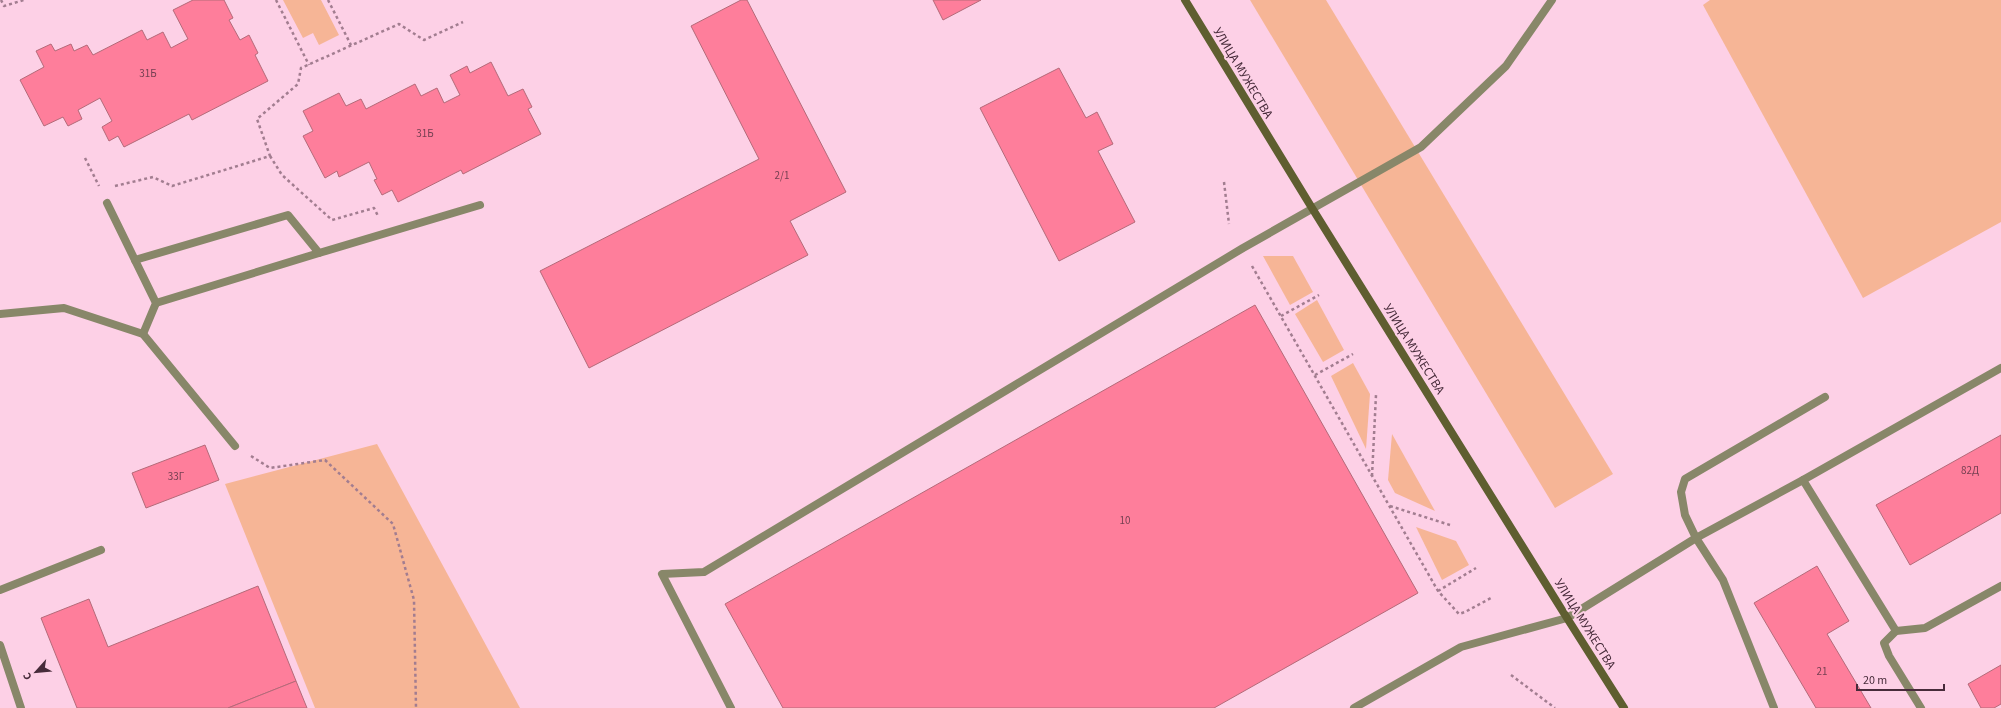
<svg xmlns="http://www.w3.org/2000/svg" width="2001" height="708" font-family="'Source Sans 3',sans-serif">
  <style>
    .green { fill: #f6b596 }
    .building { fill: #fe7e9b; stroke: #b46a79 }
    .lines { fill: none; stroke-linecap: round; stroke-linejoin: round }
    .path { stroke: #a27d90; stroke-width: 2.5; stroke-dasharray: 3 3; stroke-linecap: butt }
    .lane { stroke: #888769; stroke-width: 8 }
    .secondary { stroke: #5f5e30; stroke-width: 8 }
    .labels { text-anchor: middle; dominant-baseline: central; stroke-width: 4; stroke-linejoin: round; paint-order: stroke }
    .number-label { font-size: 11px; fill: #754052 }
    .street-label { font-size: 13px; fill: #472b3a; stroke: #fdd0e6 }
  </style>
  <rect width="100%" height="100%" fill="#fdd0e6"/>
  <g class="green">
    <path d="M 283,0 L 321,0 L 339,35 L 319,45 L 313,33 L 303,38 Z"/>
    <path d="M 1250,0 L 1326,0 L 1613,474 L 1555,508 Z"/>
    <path d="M 1710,0 L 2001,0 L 2001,222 L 1863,298 L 1703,5 Z"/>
    <path d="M 1263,256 L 1293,256 L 1313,292 L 1290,305 Z"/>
    <path d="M 1317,300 L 1344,350 L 1323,362 L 1295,314 Z"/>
    <path d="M 1353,363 L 1370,394 L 1366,449 L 1331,376 Z"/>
    <path d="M 1392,434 L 1435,511 L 1395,493 L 1388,480 Z"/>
    <path d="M 377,444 L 520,708 L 315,708 L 225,484 Z"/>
    <path d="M 1416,527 L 1456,541 L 1469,565 L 1442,580 Z"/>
  </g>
  <g class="building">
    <path d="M 193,0 L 224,0 L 233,18 L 229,20 L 240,40 L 249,35 L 258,53 L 255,55 L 268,81 L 192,120 L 189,114 L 124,147 L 118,136 L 109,141 L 102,127 L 112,121 L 100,98 L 78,110 L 82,119 L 68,126 L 63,117 L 44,126 L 20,80 L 44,67 L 36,51 L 51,44 L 55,51 L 71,44 L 74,51 L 87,45 L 93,55 L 142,30 L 147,40 L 163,32 L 171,48 L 188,39 L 173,10 Z"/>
    <path d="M 741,0 L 747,0 L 846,192 L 790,221 L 808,255 L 589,368 L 540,271 L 759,159 L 691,26 Z"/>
    <path d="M 933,0 L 981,0 L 943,20 Z"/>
    <path d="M 491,62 L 508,96 L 523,89 L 532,107 L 528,109 L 541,134 L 463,174 L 461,170 L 398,202 L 392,190 L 382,195 L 374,180 L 377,179 L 369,162 L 339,177 L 337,171 L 325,178 L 303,136 L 313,131 L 303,111 L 339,93 L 346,106 L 361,99 L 366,109 L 415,84 L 421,96 L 437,88 L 444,103 L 460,95 L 450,75 L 467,66 L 470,73 Z"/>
    <path d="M 1059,68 L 1086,118 L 1097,112 L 1113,144 L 1098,151 L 1135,222 L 1059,261 L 980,108 Z"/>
    <path d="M 1255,305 L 1418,593 L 1214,708 L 783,708 L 725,604 Z"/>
    <path d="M 2001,435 L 2001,513 L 1910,565 L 1876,505 Z"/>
    <path d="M 205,445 L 219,480 L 146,508 L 132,473 Z"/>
    <path d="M 1817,566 L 1849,621 L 1827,634 L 1871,708 L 1816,708 L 1754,603 Z"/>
    <path d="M 258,586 L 296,681 L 228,708 L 77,708 L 41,618 L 89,599 L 108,647 Z"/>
    <path d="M 2001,665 L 2001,704 L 1994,708 L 1981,708 L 1968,684 Z"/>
    <path d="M 296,681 L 307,708 L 228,708 Z"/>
  </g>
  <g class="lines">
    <g class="path">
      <path d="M 1,0 L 4,6 L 24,0"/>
      <path d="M 276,0 L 309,65"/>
      <path d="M 328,0 L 351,45"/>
      <path d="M 270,156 L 282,175 L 332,220 L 374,208 L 378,216"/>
      <path d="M 85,158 L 99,186"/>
      <path d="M 1224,182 L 1229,224"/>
      <path d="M 115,186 L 153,177 L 172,186 L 270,156 L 257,119 L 298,84 L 301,68 L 399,24 L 424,40 L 463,22"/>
      <path d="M 1252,266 L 1438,591 L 1459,614 L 1465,612 L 1491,598"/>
      <path d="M 1281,316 L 1319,295"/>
      <path d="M 1315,375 L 1353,354"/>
      <path d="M 251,456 L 270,468 L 325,460 L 393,524 L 414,600 L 416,708"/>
      <path d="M 1372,476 L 1376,395"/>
      <path d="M 1390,506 L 1450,525"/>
      <path d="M 1438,591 L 1476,568"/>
      <path d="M 1511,675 L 1555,708"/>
    </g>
    <g class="lane">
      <path d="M 107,203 L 156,303 L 143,334"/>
      <path d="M 135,260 L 288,215 L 319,253 L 480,205"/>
      <path d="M 156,303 L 319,253"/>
      <path d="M 0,314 L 64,308 L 143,334 L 235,446"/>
      <path d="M 1803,480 L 2001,368"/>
      <path d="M 0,590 L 101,550"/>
      <path d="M 1896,631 L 1925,628 L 2001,586"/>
      <path d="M 0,645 L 21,708"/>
      <path d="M 731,708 L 662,574 L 704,572 L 1243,248 L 1421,147 L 1506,66 L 1552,0"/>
      <path d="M 1354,708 L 1461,647 L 1567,618 L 1696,538 L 1803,480 L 1896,631 L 1884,643 L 1889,656 L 1921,708"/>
      <path d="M 1774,708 L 1723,580 L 1696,538 L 1685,515 L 1681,492 L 1685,479 L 1825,397"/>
    </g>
    <path class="secondary" d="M 1185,0 L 1312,208 L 1567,618 L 1624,708"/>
  </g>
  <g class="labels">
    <g class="number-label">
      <text x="148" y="73">31Б</text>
      <text x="425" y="133">31Б</text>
      <text x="782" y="175">2/1</text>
      <text x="1970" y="470">82Д</text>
      <text x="176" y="476">33Г</text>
      <text x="1125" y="520">10</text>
      <text x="1822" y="671">21</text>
    </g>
    <g class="street-label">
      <text transform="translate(1243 73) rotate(59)">УЛИЦА МУЖЕСТВА</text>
      <text transform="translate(1414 349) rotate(58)">УЛИЦА МУЖЕСТВА</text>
      <text transform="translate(1585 624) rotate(58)">УЛИЦА МУЖЕСТВА</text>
    </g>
  </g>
  <g transform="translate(36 672) rotate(243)" stroke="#fdd0e6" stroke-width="3" paint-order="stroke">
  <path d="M0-3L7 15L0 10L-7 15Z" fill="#472b3a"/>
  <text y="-6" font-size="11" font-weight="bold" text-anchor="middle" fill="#472b3a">С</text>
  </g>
  <path d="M1857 684v6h87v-6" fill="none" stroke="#472b3a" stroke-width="2"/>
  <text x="1863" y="684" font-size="12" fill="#472b3a" stroke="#fdd0e6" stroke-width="3" paint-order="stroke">20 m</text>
</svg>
